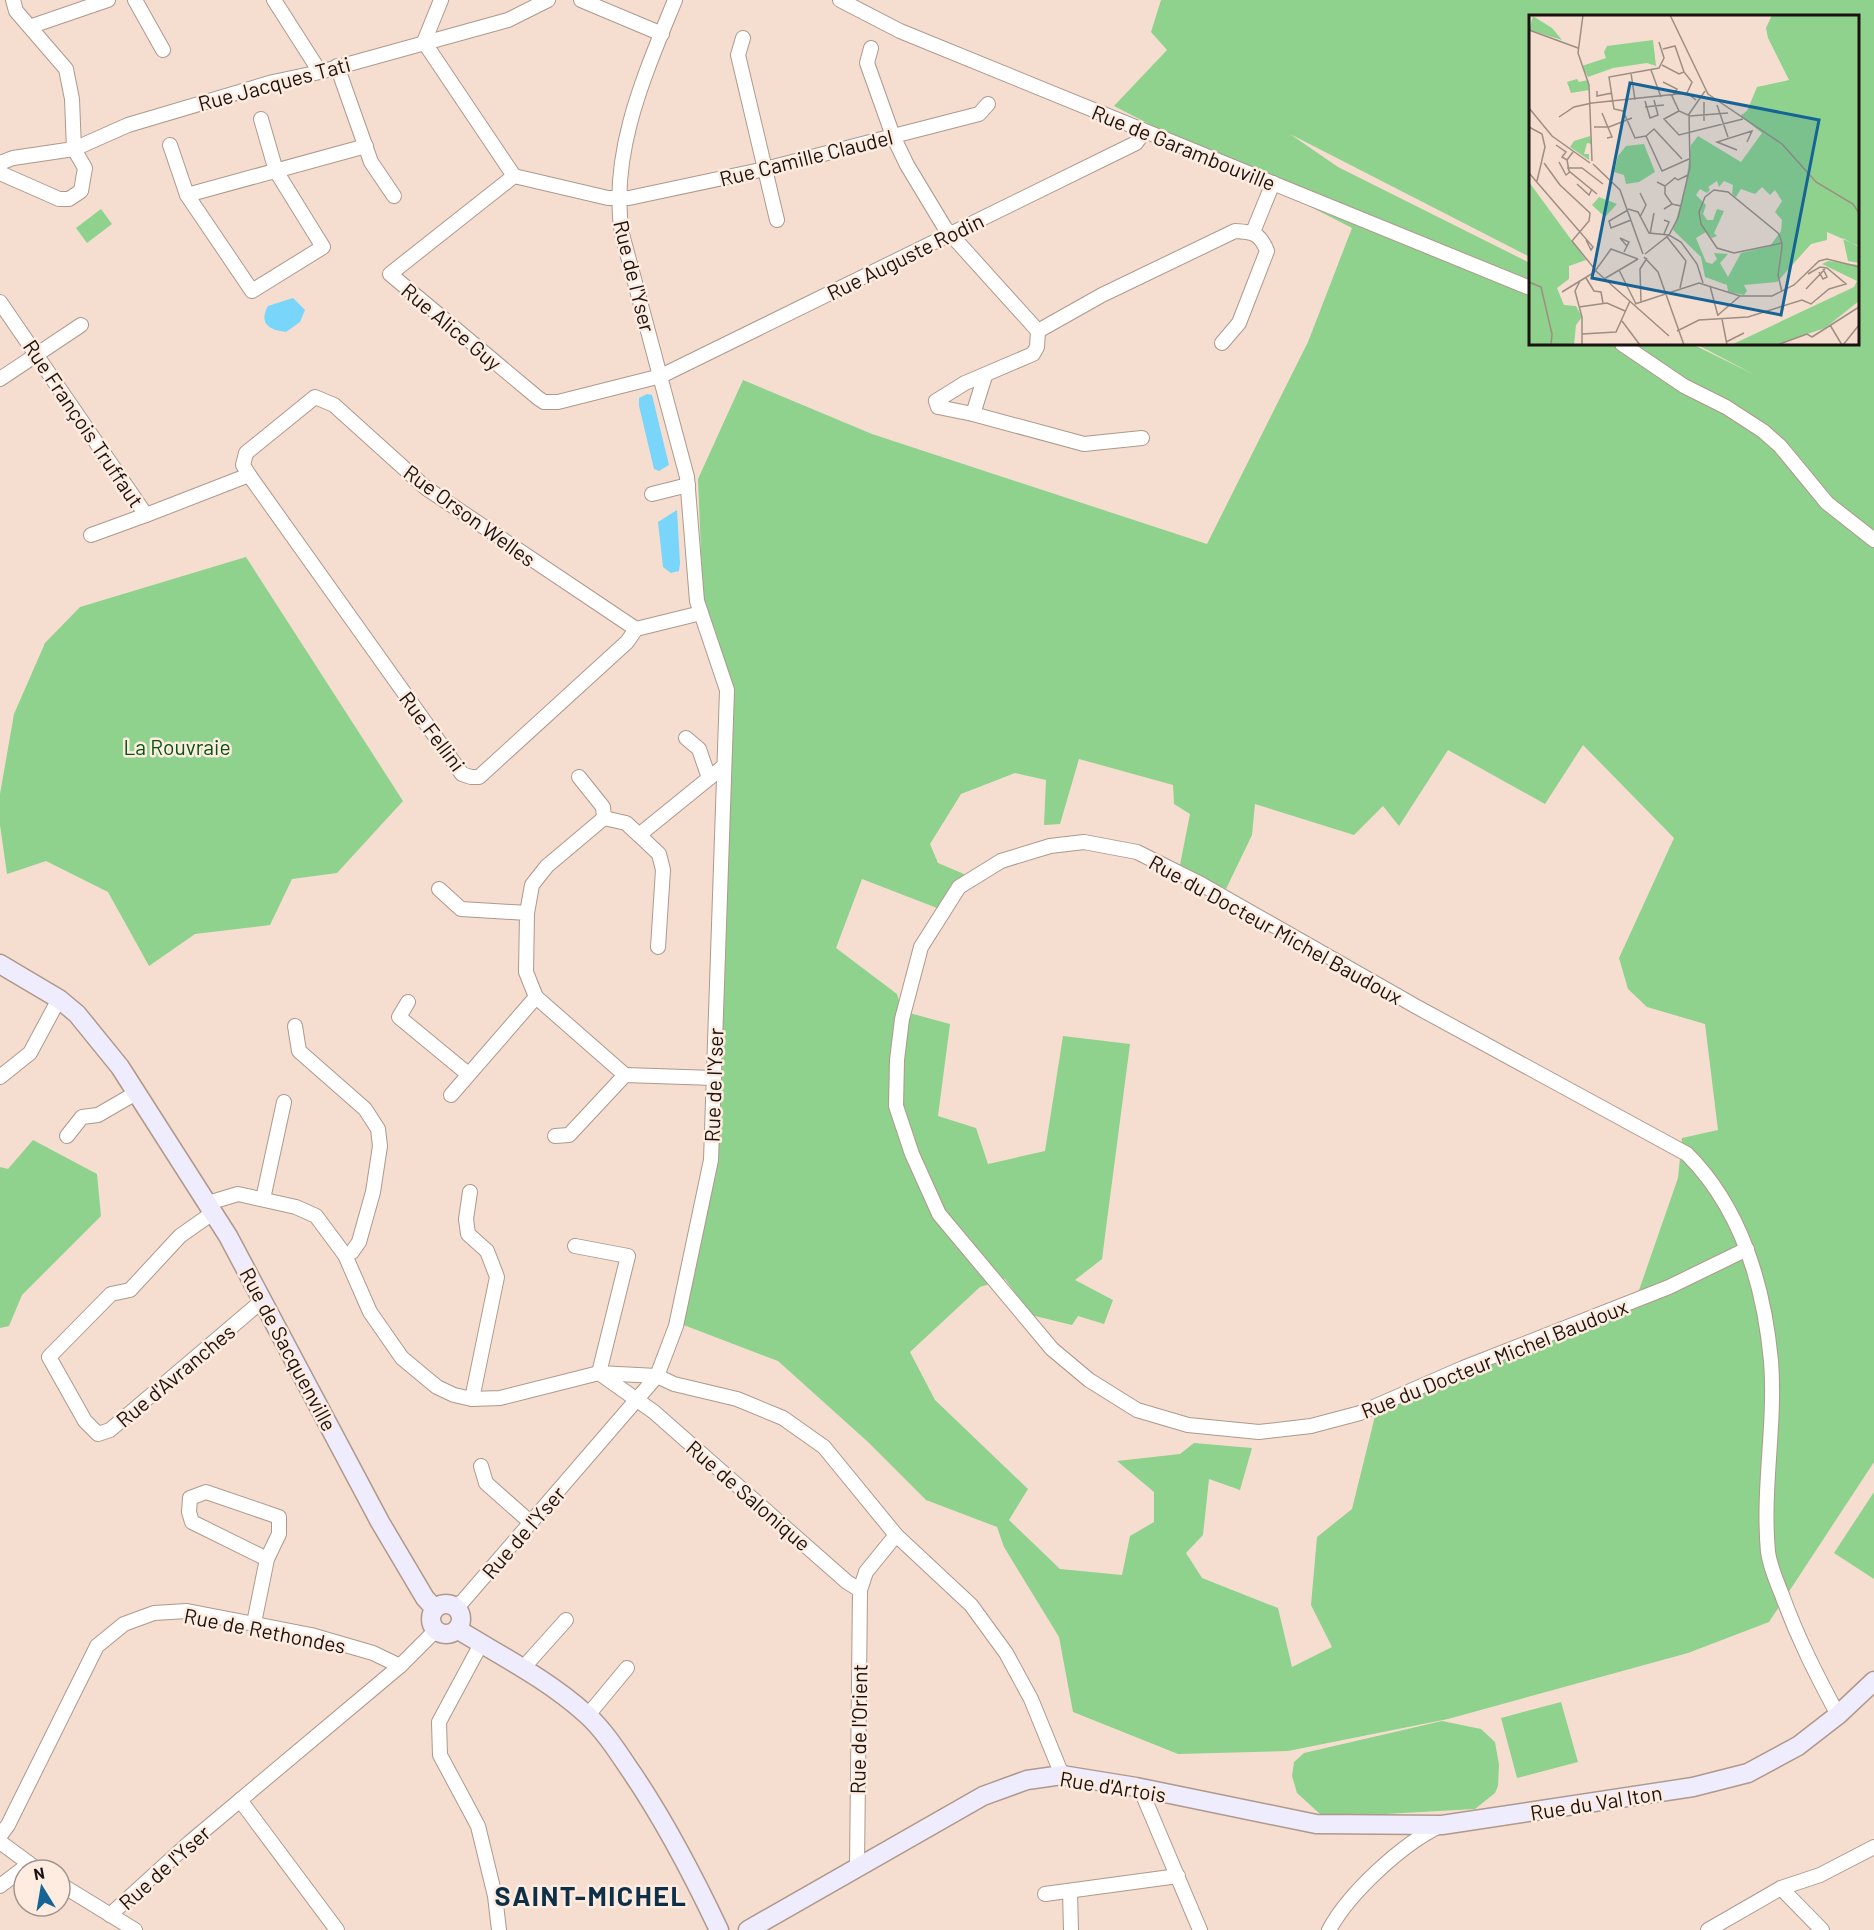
<svg xmlns="http://www.w3.org/2000/svg" width="1874" height="1930" font-family="Barlow,sans-serif">
  <style>
    .green { fill: #8ed28d; fill-rule: evenodd }
    .water { fill: #79d5f9 }
    .lines { fill: none; stroke-linecap: round; stroke-linejoin: round }
    .street-casing { stroke: #ae998c; stroke-width: 16 }
    .secondary-casing { stroke: #ae998c; stroke-width: 21 }
    .street { stroke: #fff; stroke-width: 14 }
    .secondary { stroke: #efecfd; stroke-width: 18 }
    .labels { text-anchor: middle; dominant-baseline: central; stroke-width: 5; stroke-linejoin: round; paint-order: stroke }
    .street-label { font-size: 21px; fill: #1b130f; stroke: #feece1 }
    .park-label { font-size: 21px; fill: #04550e; stroke: #feece1 }
    .district-label { font-size: 27px; font-weight: bold; letter-spacing: 1.5px; fill: #0d2f48; stroke: #feece1 }
    .inset-road { fill: none; stroke: #9e8d83; stroke-width: 1.5 }
    .view { fill: #166396; fill-opacity: 0.15; stroke: #166396; stroke-width: 3 }
    .inset-edge { fill: none; stroke: #1b130f; stroke-width: 3 }
  </style>
  <rect width="100%" height="100%" fill="#f5ded0"/>
  <g class="green">
    <path d="M 1161,0 L 1874,0 L 1874,1462 L 1769,1622 L 1688,1653 L 1448,1719 L 1288,1751 L 1178,1754 L 1073,1712 L 1059,1637 L 1004,1547 L 997,1527 L 926,1500 L 868,1442 L 778,1361 L 681,1324 L 714,1156 L 720,920 L 732,683 L 703,601 L 698,479 L 743,380 L 872,434 L 1207,544 L 1308,342 L 1352,228 L 1114,106 L 1167,50 L 1151,32 ZM 1530,16 L 1858,16 L 1858,344 L 1696,344 L 1755,375 L 1692,344 L 1530,344 L 1530,263 L 1338,167 L 1290,134 L 1530,257 ZM 1583,745 L 1674,838 L 1619,958 L 1628,989 L 1647,1007 L 1705,1024 L 1718,1130 L 1682,1138 L 1678,1178 L 1637,1296 L 1376,1412 L 1352,1509 L 1317,1537 L 1311,1605 L 1332,1647 L 1292,1667 L 1278,1608 L 1202,1578 L 1186,1553 L 1203,1535 L 1209,1479 L 1240,1490 L 1252,1448 L 1194,1443 L 1180,1454 L 1117,1461 L 1154,1492 L 1154,1522 L 1130,1536 L 1122,1575 L 1060,1569 L 1009,1520 L 1028,1489 L 935,1400 L 910,1352 L 980,1287 L 1005,1279 L 1031,1315 L 1072,1325 L 1078,1316 L 1104,1324 L 1113,1300 L 1075,1280 L 1102,1259 L 1130,1044 L 1063,1036 L 1045,1151 L 988,1164 L 976,1128 L 938,1116 L 950,1024 L 902,1011 L 897,994 L 836,948 L 862,879 L 937,908 L 964,874 L 938,863 L 930,844 L 961,794 L 1015,773 L 1046,780 L 1044,825 L 1060,824 L 1079,759 L 1173,785 L 1174,804 L 1190,814 L 1180,865 L 1226,889 L 1252,835 L 1255,804 L 1354,835 L 1383,806 L 1399,826 L 1448,750 L 1545,804 Z"/>
    <path d="M 101,209 L 112,224 L 87,243 L 76,228 Z"/>
    <path d="M 246,557 L 403,801 L 337,873 L 292,879 L 270,925 L 195,934 L 149,966 L 108,892 L 46,861 L 7,874 L 0,825 L 0,794 L 14,714 L 45,643 L 80,607 Z"/>
    <path d="M 33,1140 L 97,1174 L 101,1216 L 22,1295 L 9,1326 L 0,1328 L 0,1167 L 8,1169 Z"/>
    <path d="M 1874,1492 L 1874,1579 L 1834,1553 Z"/>
    <path d="M 1561,1702 L 1578,1762 L 1517,1778 L 1501,1718 Z"/>
    <path d="M 1442,1721 L 1481,1729 L 1495,1742 L 1499,1765 L 1498,1786 L 1495,1793 L 1475,1809 L 1349,1816 L 1320,1814 L 1297,1793 L 1292,1776 L 1294,1762 L 1304,1753 Z"/>
  </g>
  <g class="water">
    <path d="M 293,298 L 305,310 L 300,322 L 286,332 C 270,330 258,324 268,306 Z"/>
    <path d="M 647,394 L 652,395 L 669,465 L 659,471 L 654,469 L 639,406 L 639,398 Z"/>
    <path d="M 677,510 L 680,563 L 679,571 L 671,573 L 663,567 L 658,522 Z"/>
  </g>
  <g class="lines">
    <defs>
      <g id="street">
        <path d="M 135,0 L 163,50"/>
        <path d="M 274,0 L 320,72"/>
        <path d="M 441,0 L 424,42 L 514,176 L 608,198 L 629,198 L 765,169 L 979,114 L 988,104"/>
        <path d="M 581,0 L 662,34"/>
        <path d="M 840,0 L 900,31 L 1530,288"/>
        <path d="M 32,26 L 108,0"/>
        <path d="M 743,38 L 738,55 L 777,220"/>
        <path d="M 871,48 L 867,63 L 893,136 L 907,165 L 945,228 L 1038,331"/>
        <path d="M 337,66 L 371,162 L 394,196"/>
        <path d="M 170,145 L 187,195 L 252,291 L 323,247 L 276,171 L 261,119"/>
        <path d="M 0,163 L 13,158 L 74,149 L 128,125 L 273,82 L 320,72 L 508,20 L 548,0"/>
        <path d="M 0,173 L 59,199 L 69,199 L 81,191 L 85,168 L 74,149 L 72,99 L 66,69 L 16,11 L 13,0"/>
        <path d="M 514,176 L 390,274 L 538,398 L 544,402 L 558,402 L 661,376 L 1136,143 L 1144,132"/>
        <path d="M 187,195 L 366,146"/>
        <path d="M 1253,232 L 1273,183"/>
        <path d="M 0,302 L 146,515 L 249,475"/>
        <path d="M 1038,331 L 1102,295 L 1235,231 C 1253,232 1260,233 1267,251 L 1239,323 L 1222,343"/>
        <path d="M 1038,331 L 1037,347 L 1033,354 L 965,383 L 936,401 L 938,407 L 973,414 L 1084,444 L 1142,438"/>
        <path d="M 1622,344 L 1684,386 L 1726,407 L 1763,431 L 1780,446 L 1827,503 L 1874,540"/>
        <path d="M 0,379 L 81,325"/>
        <path d="M 973,414 L 985,376"/>
        <path d="M 652,494 L 688,485"/>
        <path d="M 91,535 L 146,515"/>
        <path d="M 636,629 L 426,488 L 334,405 L 315,397 L 246,453 L 243,465 L 249,475 L 462,774 L 471,777 L 479,777 L 627,642 L 636,629 L 701,613"/>
        <path d="M 686,738 L 699,749 L 709,778"/>
        <path d="M 579,777 L 603,807 L 604,818"/>
        <path d="M 639,835 L 659,854 L 663,870 L 658,947"/>
        <path d="M 439,889 L 461,909 L 527,913 L 526,972 L 536,997 L 625,1075"/>
        <path d="M 527,913 L 532,885 L 547,866 L 604,818 L 626,823 L 639,835 L 724,766"/>
        <path d="M 408,1002 L 399,1017 L 468,1074"/>
        <path d="M 295,1026 L 299,1051 L 365,1109 L 378,1129 L 380,1146 L 373,1192 L 359,1242 L 352,1252 L 345,1255"/>
        <path d="M 0,1077 L 30,1053 L 59,999"/>
        <path d="M 451,1095 L 536,997"/>
        <path d="M 67,1136 L 82,1117 L 98,1115 L 136,1093"/>
        <path d="M 555,1136 L 569,1135 L 625,1075 L 714,1078"/>
        <path d="M 470,1192 L 466,1219 L 468,1234 L 487,1251 L 497,1277 L 472,1399"/>
        <path d="M 263,1199 L 284,1102"/>
        <path d="M 208,1203 L 238,1194 L 296,1207 L 316,1216 L 345,1255 L 370,1312 L 402,1358 L 437,1387 L 454,1395 L 472,1399 L 500,1398 L 599,1373 L 657,1376 L 674,1384 L 737,1399 L 783,1418 L 824,1447 L 896,1535 L 971,1605 L 1006,1653 L 1031,1699 L 1062,1775"/>
        <path d="M 214,1212 L 180,1236 L 130,1290 L 111,1294 L 49,1357 L 85,1421 L 98,1434 L 110,1430 L 263,1300"/>
        <path d="M 575,1246 L 628,1256 L 599,1373"/>
        <path d="M 1747,1249 L 1669,1287 L 1463,1368 L 1360,1413 L 1311,1426 L 1259,1432 L 1188,1425 L 1137,1410 L 1089,1380 L 1052,1349 L 939,1214 L 912,1154 L 896,1106 L 897,1060 L 902,1019 L 921,947 L 959,887 L 1001,861 L 1050,846 L 1084,842 L 1137,852 L 1201,884 L 1417,1007 L 1687,1154 C 1741,1208 1764,1286 1771,1361 C 1776,1424 1762,1488 1768,1552 C 1770,1567 1777,1582 1782,1595 C 1798,1639 1816,1674 1838,1715"/>
        <path d="M 599,1373 L 654,1412 L 847,1582 L 860,1590"/>
        <path d="M 481,1466 L 486,1483 L 530,1522"/>
        <path d="M 454,1607 L 463,1601 L 657,1376 L 676,1326 L 711,1160 L 727,690 L 697,601 L 687,477 L 622,234 C 609,153 645,74 675,0"/>
        <path d="M 254,1623 L 267,1559 L 192,1522 L 189,1512 L 190,1498 L 206,1492 L 279,1517 L 279,1534 L 267,1559"/>
        <path d="M 481,1644 L 439,1722 L 440,1755 L 478,1826 L 495,1896 L 499,1930"/>
        <path d="M 523,1668 L 566,1620"/>
        <path d="M 588,1715 L 627,1668"/>
        <path d="M 1140,1788 L 1200,1930"/>
        <path d="M 240,1800 L 337,1930"/>
        <path d="M 0,1836 L 8,1825 L 97,1646 L 124,1624 L 154,1613 L 187,1611 L 311,1635 L 373,1653 L 400,1666"/>
        <path d="M 0,1842 L 38,1870"/>
        <path d="M 857,1868 L 860,1590 L 866,1572 L 896,1535"/>
        <path d="M 60,1884 L 135,1930"/>
        <path d="M 0,1886 L 29,1864"/>
        <path d="M 1781,1888 L 1822,1930"/>
        <path d="M 1070,1891 L 1071,1930"/>
        <path d="M 1045,1894 L 1178,1876"/>
        <path d="M 110,1915 L 189,1843 L 400,1666 L 436,1630"/>
        <path d="M 1329,1930 C 1349,1893 1402,1844 1440,1826"/>
        <path d="M 1708,1930 L 1781,1888 L 1820,1875 L 1874,1847"/>
      </g>
      <g id="secondary">
        <path d="M 0,964 L 59,999 L 77,1014 L 120,1067 L 228,1236 L 380,1522 L 425,1598 L 435,1609"/>
        <circle cx="446" cy="1619" r="15"/>
        <path d="M 457,1629 C 501,1656 547,1679 586,1714 C 602,1728 616,1749 628,1767 C 664,1819 692,1873 719,1930"/>
        <path d="M 748,1930 L 983,1796 L 1027,1780 L 1062,1775 L 1136,1787 L 1316,1824 L 1442,1825 L 1693,1787 L 1748,1773 L 1798,1746 L 1838,1715 L 1874,1681"/>
      </g>
    </defs>
    <use href="#street" class="street-casing"/>
    <use href="#secondary" class="secondary-casing"/>
    <use href="#street" class="street"/>
    <use href="#secondary" class="secondary"/>
  </g>
  <g class="labels">
    <g class="street-label">
      <text transform="translate(274 83) rotate(-15)">Rue Jacques Tati</text>
      <text transform="translate(1184 147) rotate(22)">Rue de Garambouville</text>
      <text transform="translate(806 157) rotate(-14)">Rue Camille Claudel</text>
      <text transform="translate(905 256) rotate(-26)">Rue Auguste Rodin</text>
      <text transform="translate(635 276) rotate(76)">Rue de l'Yser</text>
      <text transform="translate(452 326) rotate(40)">Rue Alice Guy</text>
      <text transform="translate(84 423) rotate(56)">Rue François Truffaut</text>
      <text transform="translate(470 515) rotate(36)">Rue Orson Welles</text>
      <text transform="translate(433 731) rotate(53)">Rue Fellini</text>
      <text transform="translate(1276 929) rotate(29)">Rue du Docteur Michel Baudoux</text>
      <text transform="translate(713 1085) rotate(-88)">Rue de l'Yser</text>
      <text transform="translate(289 1349) rotate(62)">Rue de Sacquenville</text>
      <text transform="translate(1494 1358) rotate(-22)">Rue du Docteur Michel Baudoux</text>
      <text transform="translate(175 1375) rotate(-40)">Rue d'Avranches</text>
      <text transform="translate(749 1495) rotate(41)">Rue de Salonique</text>
      <text transform="translate(523 1532) rotate(-49)">Rue de l'Yser</text>
      <text transform="translate(265 1630) rotate(11)">Rue de Rethondes</text>
      <text transform="translate(858 1729) rotate(-89)">Rue de l'Orient</text>
      <text transform="translate(1113 1786) rotate(9)">Rue d'Artois</text>
      <text transform="translate(1596 1802) rotate(-9)">Rue du Val Iton</text>
      <text transform="translate(164 1867) rotate(-42)">Rue de l'Yser</text>
    </g>
    <g class="park-label">
      <text x="177" y="746">La Rouvraie</text>
    </g>
    <g class="district-label">
      <text x="591" y="1895">SAINT-MICHEL</text>
    </g>
  </g>
  <g transform="translate(1529 15)">
    <rect width="330" height="330" fill="#f5ded0"/>
    <path d="M 243,0 L 330,0 L 330,231 L 298,217 L 298,225 L 282,229 L 248,267 L 215,270 L 218,276 L 215,280 L 199,277 L 198,270 L 176,262 L 172,242 L 144,215 L 156,175 L 162,130 L 169,121 L 212,147 L 233,118 L 211,101 L 218,96 L 228,72 L 260,65 L 239,23 L 237,13 ZM 188,166 L 190,172 L 195,166 L 204,170 L 203,179 L 207,182 L 212,174 L 226,179 L 233,172 L 241,180 L 246,175 L 253,186 L 246,197 L 253,205 L 252,216 L 241,231 L 212,238 L 199,262 L 191,248 L 199,239 L 185,238 L 188,244 L 183,249 L 177,247 L 167,223 L 177,217 L 183,223 L 188,221 L 185,218 L 195,196 L 188,194 L 184,205 L 178,205 L 174,199 L 177,190 L 167,180 L 171,174 L 178,178 L 181,175 L 179,172 ZM 4,1 L 23,13 L 33,25 L 0,15 ZM 124,25 L 127,51 L 118,48 L 84,53 L 59,62 L 53,51 L 77,43 L 75,37 L 78,31 ZM 48,64 L 50,67 L 59,65 L 60,75 L 42,78 L 38,67 ZM 61,121 L 63,129 L 58,128 L 55,139 L 60,139 L 60,145 L 41,132 L 45,126 ZM 115,129 L 126,157 L 110,167 L 97,169 L 95,160 L 85,157 L 89,141 L 97,131 ZM 0,167 L 57,245 L 40,251 L 40,264 L 28,273 L 35,290 L 47,291 L 53,302 L 47,310 L 45,330 L 0,330 ZM 70,182 L 88,189 L 76,202 L 63,190 ZM 314,223 L 330,232 L 330,248 L 319,246 ZM 299,246 L 330,250 L 330,286 L 296,313 L 246,330 L 202,330 L 325,272 L 328,266 L 293,249 Z" fill="#8ed28d" fill-rule="evenodd"/>
    <path class="inset-road" d="M 54,0 L 49,38 L 60,70 L 63,146M 141,0 L 179,79 L 253,129 L 287,167 L 324,189 L 330,198M 0,15 L 49,33M 134,34 L 146,31 L 155,57 L 163,67 L 158,78M 133,50 L 150,59 L 155,57M 122,55 L 132,82M 102,58 L 106,85M 134,67 L 148,74 L 143,81 L 150,96 L 161,101 L 199,98M 68,76 L 68,81 L 83,78M 116,86 L 121,103 L 129,100 L 125,85M 188,90 L 199,122M 116,92 L 135,90M 0,93 L 23,121 L 61,148M 150,96 L 135,104 L 150,120 L 214,104M 73,98 L 83,122 L 78,123M 30,102 L 45,92 L 63,88 L 158,78 L 167,85M 175,106 L 175,87M 0,112 L 13,119 L 16,132 L 8,166M 65,112 L 80,112 L 103,103M 117,121 L 106,123 L 94,96 L 85,94 L 80,62 L 130,53 L 135,43 L 130,27M 117,121 L 133,156 L 160,144M 117,121 L 125,114 L 153,144M 27,130 L 37,137 L 33,142 L 38,145M 208,135 L 188,127 L 223,116 L 218,127M 44,137 L 38,145 L 40,156 L 68,179M 30,147 L 37,160 L 41,157M 15,148 L 31,170 L 61,198 L 60,206 L 43,226 L 68,257 L 140,321M 64,149 L 91,175 L 114,239M 38,153 L 53,153 L 74,169M 0,158 L 64,232 L 62,235 L 57,225M 128,167 L 136,171 L 136,179 L 143,189M 48,169 L 60,180 L 63,174M 136,171 L 146,163 L 149,165 L 159,160M 111,178 L 117,190 L 111,202M 99,194 L 109,197 L 120,218 L 140,220 L 152,227 L 168,249 L 174,268M 135,194 L 143,189 L 152,191M 99,195 L 80,206 L 82,213 L 102,205M 121,219 L 125,198M 135,219 L 140,207 L 135,205M 138,222 L 157,246M 95,237 L 98,231 L 91,223 L 100,227 L 98,231M 116,239 L 140,220 L 149,203 L 161,152 L 160,99 L 176,76M 115,242 L 129,257 L 155,330M 90,255 L 107,289M 290,257 L 294,264 L 298,262 L 294,254M 64,259 L 82,234 L 109,244M 57,263 L 65,276 L 72,277 L 74,288M 75,264 L 109,244M 51,266 L 46,276 L 53,302 L 53,330M 0,267 L 12,272 L 23,319 L 22,330M 181,271 L 189,301M 151,273 L 157,246M 277,274 L 296,254M 33,277 L 64,258M 253,277 L 249,260 L 253,232 L 253,228 L 251,222 L 249,218 L 199,177 L 185,175 L 176,182 L 170,197 L 172,209 L 188,233 L 205,238 L 253,228M 112,287 L 111,254 L 118,243M 106,289 L 170,268 L 211,281 L 243,281 L 265,270 L 290,246 L 298,244 L 330,252M 50,292 L 78,288 L 96,296M 189,300 L 211,281M 193,304 L 198,330M 93,306 L 111,330M 301,310 L 313,330M 148,316 L 170,305 L 219,302 L 273,285 L 282,289 L 300,274 L 317,269 L 298,253 L 291,252 L 279,259M 53,319 L 87,317 L 101,286M 283,322 L 330,292M 197,327 L 215,318M 248,330 L 278,319 L 283,322M 314,330 L 330,310"/>
    <path class="view" d="M 101,68 L 290,105 L 252,300 L 63,263 Z"/>
    <rect width="330" height="330" class="inset-edge"/>
  </g>
  <g transform="translate(42 1888) rotate(349)"><circle r="28" fill="#feece1" stroke="#a3958d" stroke-width="1.5"/>
  <path d="M0-4.5L10 22L0 15L-10 22Z" fill="#166396"/>
  <text y="-9" font-size="16" font-weight="bold" text-anchor="middle" fill="#1b130f">N</text>
  </g>
</svg>
